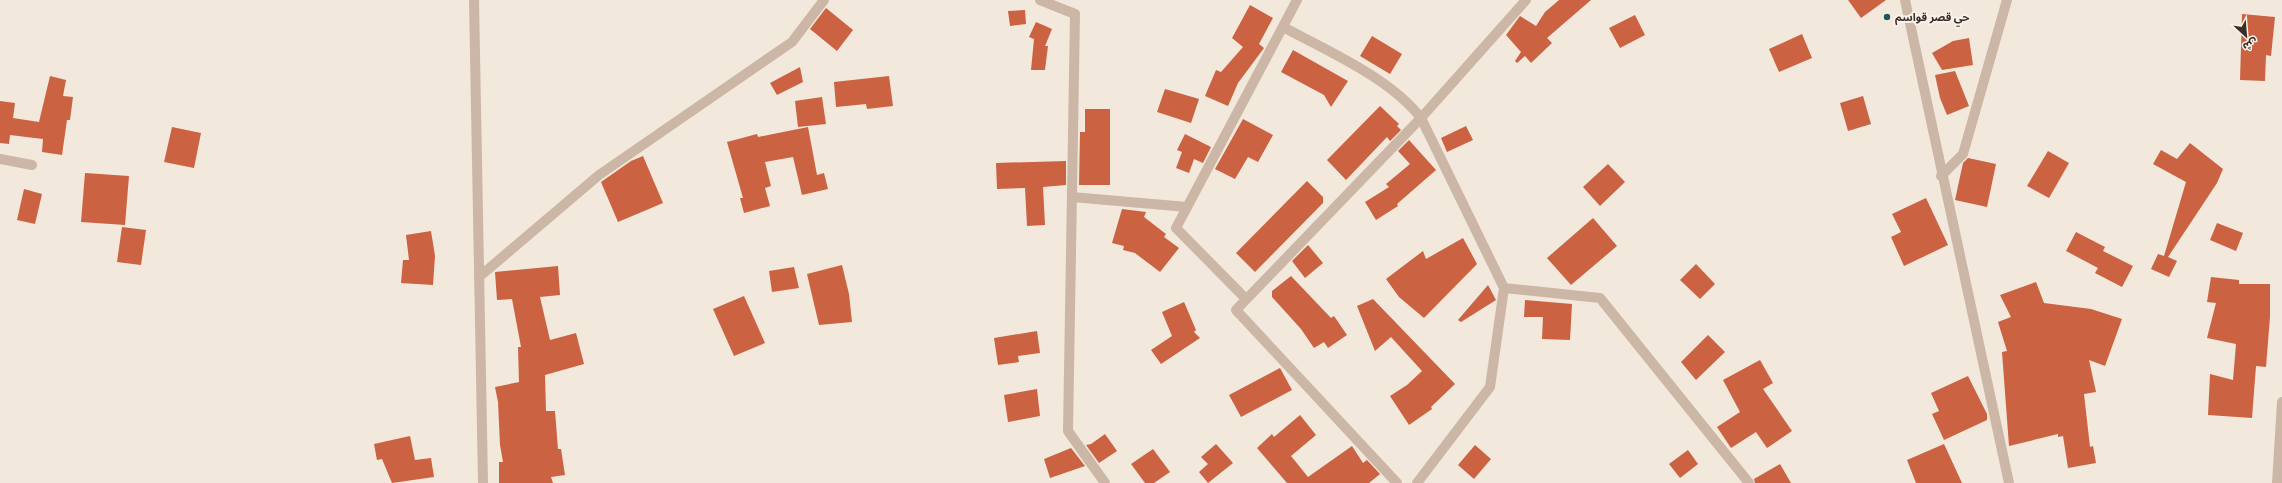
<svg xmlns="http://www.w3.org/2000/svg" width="2282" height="483" font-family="'IBM Plex Sans','Noto Sans Arabic',sans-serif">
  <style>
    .building { fill: #cb6242 }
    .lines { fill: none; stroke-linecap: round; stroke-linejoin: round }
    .minor { stroke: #ccb7a7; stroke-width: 10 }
    .poi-dot { fill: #1b585b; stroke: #faf2e8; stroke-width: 1.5 }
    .labels { text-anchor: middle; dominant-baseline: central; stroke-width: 4; stroke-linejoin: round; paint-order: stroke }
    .poi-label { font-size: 11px; font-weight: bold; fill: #382d28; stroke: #faf2e8; text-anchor: start }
  </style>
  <rect width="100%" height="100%" fill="#f3e8dc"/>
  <g class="building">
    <path d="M 1559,0 L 1591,0 L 1547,38 L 1552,43 L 1531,63 L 1525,56 L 1517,63 L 1515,61 L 1521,52 L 1506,35 L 1520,16 L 1536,26 L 1545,12 Z"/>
    <path d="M 1848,0 L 1886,0 L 1861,18 Z"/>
    <path d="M 1250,5 L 1273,18 L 1259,44 L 1264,48 L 1238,83 L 1228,106 L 1205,96 L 1216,70 L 1221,72 L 1243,47 L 1232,38 Z"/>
    <path d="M 826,8 L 853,30 L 837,51 L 810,29 Z"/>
    <path d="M 1025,10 L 1026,24 L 1010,26 L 1008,11 Z"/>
    <path d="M 2242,14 L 2275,17 L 2271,56 L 2266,55 L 2265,81 L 2240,80 Z"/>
    <path d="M 1635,15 L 1645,35 L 1620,48 L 1609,28 Z"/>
    <path d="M 1036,22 L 1052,29 L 1045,46 L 1048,46 L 1045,70 L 1031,70 L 1034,39 L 1029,37 Z"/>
    <path d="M 1802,34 L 1812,58 L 1779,72 L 1769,49 Z"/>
    <path d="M 1372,36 L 1402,54 L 1390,74 L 1360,56 Z"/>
    <path d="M 1969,38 L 1973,65 L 1942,70 L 1932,53 L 1953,41 Z"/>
    <path d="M 1293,50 L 1348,81 L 1331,107 L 1324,95 L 1281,72 Z"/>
    <path d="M 800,67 L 803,82 L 777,95 L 770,83 Z"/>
    <path d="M 1955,71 L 1969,106 L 1947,115 L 1940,98 L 1935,75 Z"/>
    <path d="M 50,76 L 66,80 L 63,96 L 73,97 L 70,120 L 67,120 L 62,155 L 42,152 L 43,139 L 10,135 L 9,144 L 0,143 L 0,101 L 15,103 L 13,118 L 39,122 Z"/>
    <path d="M 889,76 L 893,106 L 867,109 L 866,104 L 836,107 L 834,82 Z"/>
    <path d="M 1165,89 L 1199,99 L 1191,123 L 1157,112 Z"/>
    <path d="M 1863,96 L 1871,124 L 1848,131 L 1840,103 Z"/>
    <path d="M 822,97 L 826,124 L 798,127 L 795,101 Z"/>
    <path d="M 1380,106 L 1399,124 L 1397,126 L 1401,130 L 1390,141 L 1387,137 L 1346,180 L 1327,160 Z"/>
    <path d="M 1085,109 L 1110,109 L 1110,185 L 1079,185 L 1080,132 L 1085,132 Z"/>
    <path d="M 1243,119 L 1273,135 L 1258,162 L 1248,157 L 1235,179 L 1215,169 Z"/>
    <path d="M 1466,126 L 1473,140 L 1447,152 L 1441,138 Z"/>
    <path d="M 172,127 L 201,133 L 194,168 L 164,162 Z"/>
    <path d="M 808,127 L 817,175 L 824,173 L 828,189 L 802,195 L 793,157 L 765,162 L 771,186 L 765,188 L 770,206 L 744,213 L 740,198 L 743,198 L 727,142 L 757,134 L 758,137 Z"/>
    <path d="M 1185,134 L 1211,147 L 1203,163 L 1194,159 L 1189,173 L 1176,168 L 1182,152 L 1177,150 Z"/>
    <path d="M 1409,140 L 1436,170 L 1397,204 L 1398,206 L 1376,220 L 1365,202 L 1389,187 L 1386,184 L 1410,164 L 1398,151 Z"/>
    <path d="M 2190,143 L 2223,169 L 2217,183 L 2168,257 L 2177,261 L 2169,277 L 2151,269 L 2158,254 L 2164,256 L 2186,182 L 2153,164 L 2161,150 L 2177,159 Z"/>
    <path d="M 2048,151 L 2069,163 L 2049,198 L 2027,186 Z"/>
    <path d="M 643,156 L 663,203 L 618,222 L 601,182 L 631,161 Z"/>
    <path d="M 1968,158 L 1996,164 L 1987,207 L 1955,200 L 1963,163 Z"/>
    <path d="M 1066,161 L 1066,185 L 1043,187 L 1045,225 L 1027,226 L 1025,188 L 997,189 L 996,163 Z"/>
    <path d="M 1608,164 L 1625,182 L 1600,206 L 1583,187 Z"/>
    <path d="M 85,173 L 129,176 L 125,225 L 81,222 Z"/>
    <path d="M 1307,181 L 1323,197 L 1323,203 L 1255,272 L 1236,253 Z"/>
    <path d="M 24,189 L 42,194 L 35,224 L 17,220 Z"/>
    <path d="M 1926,198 L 1948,245 L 1904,266 L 1891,237 L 1901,232 L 1892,214 Z"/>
    <path d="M 1122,209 L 1146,212 L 1144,217 L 1166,234 L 1164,237 L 1179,248 L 1160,272 L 1135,253 L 1123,250 L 1124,246 L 1112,243 Z"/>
    <path d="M 1593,218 L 1617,246 L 1571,285 L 1547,258 Z"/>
    <path d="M 2217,223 L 2243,233 L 2236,251 L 2210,240 Z"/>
    <path d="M 122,227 L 146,230 L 141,265 L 117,262 Z"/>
    <path d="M 431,231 L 435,256 L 433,285 L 401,283 L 403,260 L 409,260 L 406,235 Z"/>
    <path d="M 2076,232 L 2105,247 L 2103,251 L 2133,266 L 2122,287 L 2095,273 L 2098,268 L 2066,251 Z"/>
    <path d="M 1463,238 L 1477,264 L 1424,318 L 1399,297 L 1386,279 L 1423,251 L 1426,259 Z"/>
    <path d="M 1308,245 L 1323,263 L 1305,278 L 1292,261 Z"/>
    <path d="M 1696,264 L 1715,284 L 1700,299 L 1680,280 Z"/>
    <path d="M 842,265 L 849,294 L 852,322 L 819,325 L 807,274 Z"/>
    <path d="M 558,266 L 560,295 L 540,297 L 550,340 L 576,333 L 584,364 L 545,375 L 546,411 L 555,411 L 558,449 L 561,449 L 565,475 L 551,477 L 553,483 L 499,483 L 499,462 L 503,462 L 500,445 L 498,402 L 495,387 L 519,382 L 518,347 L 521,347 L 512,299 L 497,300 L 495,272 Z"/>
    <path d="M 794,267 L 799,288 L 772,292 L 769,271 Z"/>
    <path d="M 1291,276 L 1331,318 L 1334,316 L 1347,335 L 1328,348 L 1324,342 L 1314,348 L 1301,329 L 1272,297 L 1272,291 Z"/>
    <path d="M 2211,277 L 2239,280 L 2239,284 L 2270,284 L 2270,317 L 2266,367 L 2256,366 L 2252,418 L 2208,415 L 2210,374 L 2233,380 L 2236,344 L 2207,338 L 2216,303 L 2207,302 Z"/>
    <path d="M 2036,282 L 2044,303 L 2091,309 L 2122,319 L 2105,366 L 2089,360 L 2096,392 L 2084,394 L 2090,447 L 2093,446 L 2096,463 L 2068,468 L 2063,436 L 2058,437 L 2058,434 L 2009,446 L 2002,352 L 2007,351 L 1998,322 L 2011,317 L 2000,295 Z"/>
    <path d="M 1488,285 L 1496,300 L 1461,322 L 1458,320 Z"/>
    <path d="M 744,296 L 765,343 L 734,356 L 713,309 Z"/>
    <path d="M 1373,299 L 1455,384 L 1431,407 L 1432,409 L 1409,425 L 1390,396 L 1407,385 L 1422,371 L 1391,337 L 1375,351 L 1357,306 Z"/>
    <path d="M 1525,300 L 1572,304 L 1570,340 L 1542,339 L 1543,317 L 1524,317 Z"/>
    <path d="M 1184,302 L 1196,330 L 1194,332 L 1200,338 L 1161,364 L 1151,350 L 1172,336 L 1162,312 Z"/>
    <path d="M 1037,331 L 1040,353 L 1018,356 L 1019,362 L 998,365 L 994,338 Z"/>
    <path d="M 1708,335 L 1725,352 L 1696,380 L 1681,362 Z"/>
    <path d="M 1760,360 L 1773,383 L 1763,389 L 1792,431 L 1767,448 L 1756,432 L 1731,448 L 1717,427 L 1740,412 L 1723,380 Z"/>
    <path d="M 1280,368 L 1292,390 L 1241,417 L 1229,395 Z"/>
    <path d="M 1968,376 L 1987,414 L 1987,420 L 1944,440 L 1932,414 L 1939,411 L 1931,393 Z"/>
    <path d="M 1037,389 L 1040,416 L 1008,422 L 1004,395 Z"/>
    <path d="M 1300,415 L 1316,435 L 1291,456 L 1308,477 L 1352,446 L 1363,463 L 1367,460 L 1380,474 L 1369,483 L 1287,483 L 1257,448 L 1272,434 L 1274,437 Z"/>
    <path d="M 1105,434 L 1117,451 L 1099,463 L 1086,445 L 1091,444 Z"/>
    <path d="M 410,436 L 415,460 L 431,458 L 434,477 L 392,483 L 382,459 L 377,460 L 374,444 Z"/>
    <path d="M 1216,444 L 1233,463 L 1208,483 L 1199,472 L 1208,464 L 1201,457 Z"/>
    <path d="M 1944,444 L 1962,483 L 1916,483 L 1907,460 Z"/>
    <path d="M 1475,445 L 1491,459 L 1474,479 L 1458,465 Z"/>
    <path d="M 1071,448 L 1085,466 L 1050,478 L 1044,459 Z"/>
    <path d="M 1153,449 L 1170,472 L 1154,483 L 1145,483 L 1131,464 Z"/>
    <path d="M 1688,450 L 1698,464 L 1680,478 L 1669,464 Z"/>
    <path d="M 1780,464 L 1791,483 L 1755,483 L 1754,479 Z"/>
  </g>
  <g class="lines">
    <g class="minor">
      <path d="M 474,0 L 483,483"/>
      <path d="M 1040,0 L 1075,14 L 1068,431 L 1105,483"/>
      <path d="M 1905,0 L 2009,483"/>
      <path d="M 1283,27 C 1328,51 1390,78 1421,118 L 1504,288 L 1600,298 L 1749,483"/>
      <path d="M 0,159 L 32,165"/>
      <path d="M 1941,176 L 1963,154 L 2007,0"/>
      <path d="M 1072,197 L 1187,207"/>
      <path d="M 479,277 L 599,175 L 792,42 L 824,0"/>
      <path d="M 1246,299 L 1176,228 L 1297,0"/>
      <path d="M 1397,483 L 1236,310 L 1421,118 L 1526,0"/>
      <path d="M 1417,483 L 1490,387 L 1504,288"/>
      <path d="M 2277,483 L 2282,402"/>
    </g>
  </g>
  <circle class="poi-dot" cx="1887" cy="17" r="4"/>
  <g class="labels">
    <g class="poi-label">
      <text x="1895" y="17">حي قصر قواسم</text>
    </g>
  </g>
  <g transform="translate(2246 36) rotate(154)" stroke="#faf2e8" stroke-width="3" paint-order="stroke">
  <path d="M0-3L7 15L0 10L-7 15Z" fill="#382d28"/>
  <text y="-6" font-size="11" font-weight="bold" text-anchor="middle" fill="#382d28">ش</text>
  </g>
</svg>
